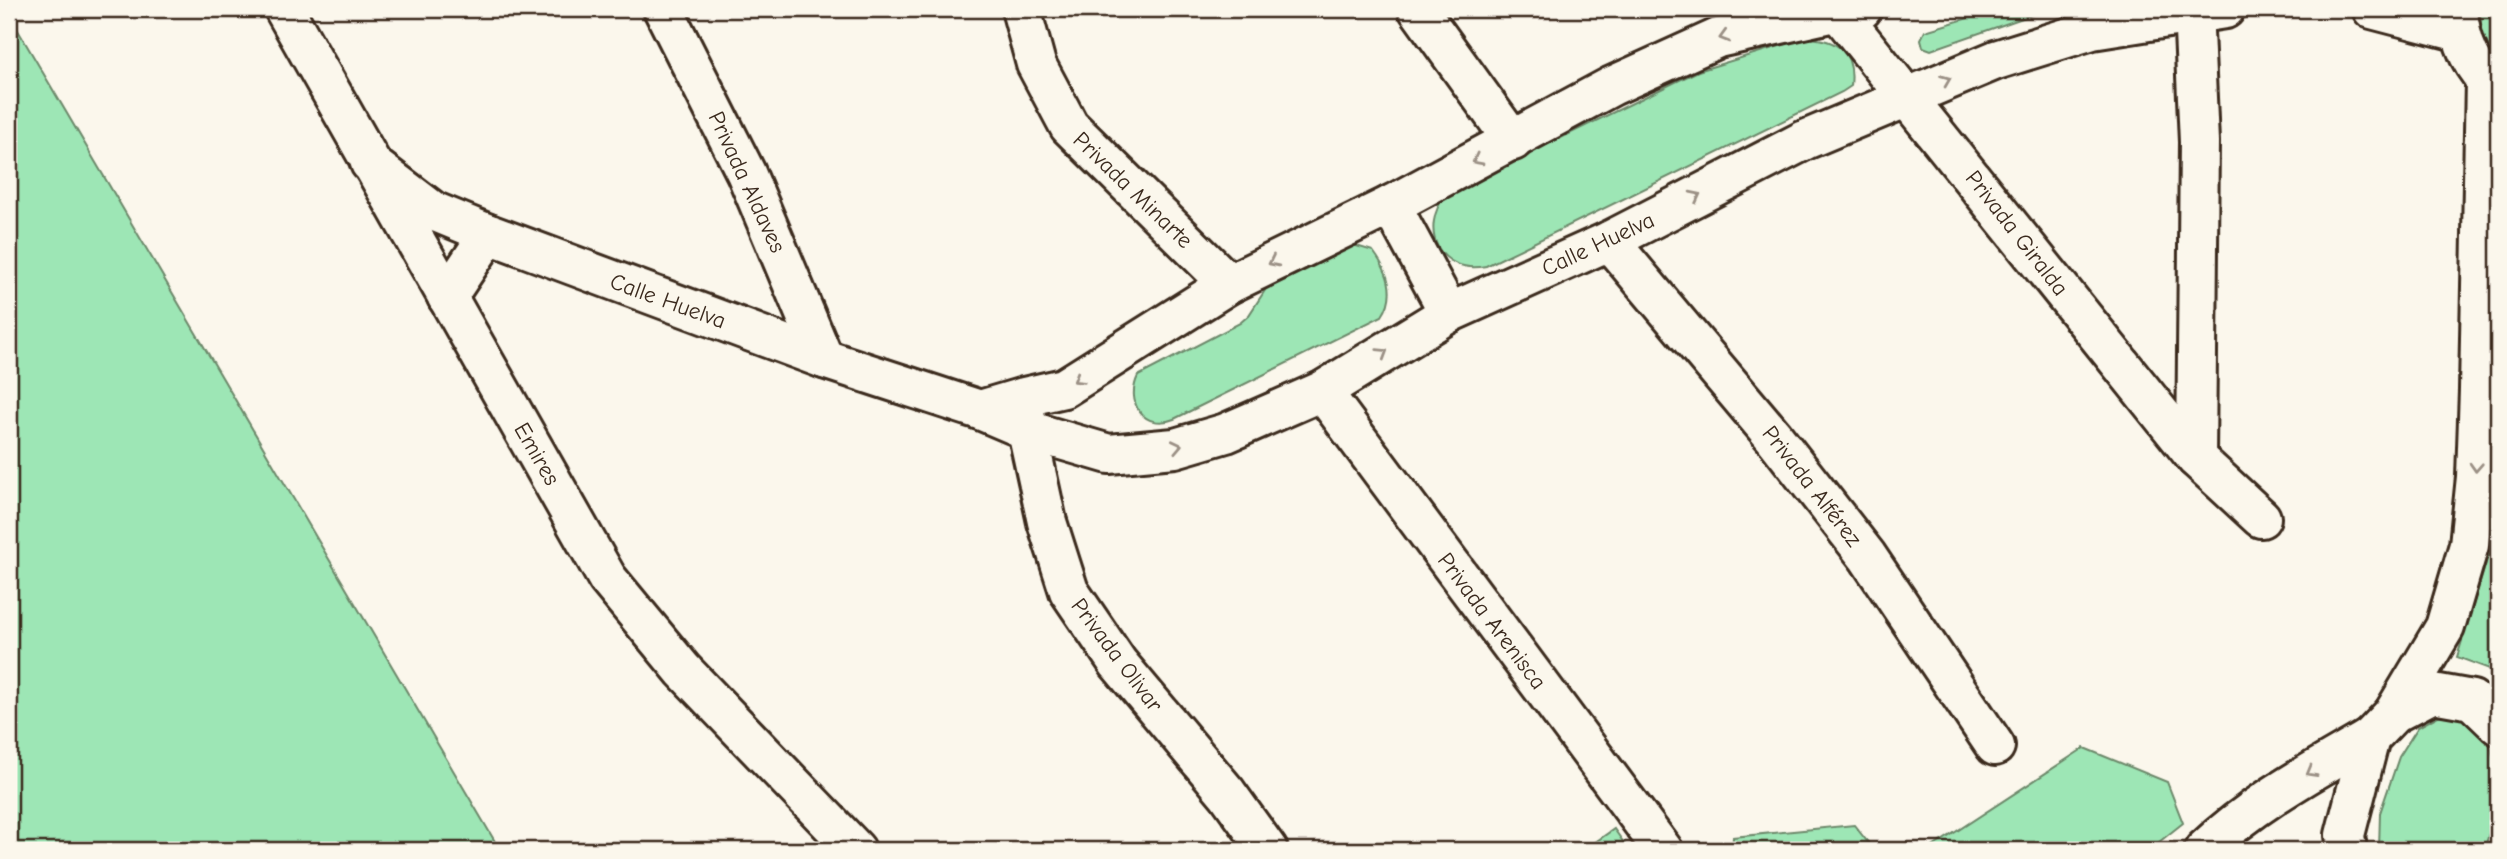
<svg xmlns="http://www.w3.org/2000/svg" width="2507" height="859" font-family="'Comic Neue',sans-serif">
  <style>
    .green { fill: #9de6b5; stroke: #6c886a; stroke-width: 2 }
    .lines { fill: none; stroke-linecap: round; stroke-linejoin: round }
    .street-casing { stroke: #3b2a1e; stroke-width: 44 }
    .street { stroke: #fbf7ec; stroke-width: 38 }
    .oneway { stroke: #9b9085 }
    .labels { text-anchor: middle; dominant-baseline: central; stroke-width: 5; stroke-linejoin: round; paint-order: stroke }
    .street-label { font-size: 23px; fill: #3b2a1e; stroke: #fbf7ec }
  </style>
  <rect width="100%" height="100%" fill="#fbf7ec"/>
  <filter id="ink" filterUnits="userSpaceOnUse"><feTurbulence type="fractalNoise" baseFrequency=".0143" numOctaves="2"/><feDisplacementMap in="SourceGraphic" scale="14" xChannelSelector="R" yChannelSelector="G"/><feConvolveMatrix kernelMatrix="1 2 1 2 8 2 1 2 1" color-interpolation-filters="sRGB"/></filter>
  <g filter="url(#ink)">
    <g class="green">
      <path d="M 1998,9 L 2054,9 L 2034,14 L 1931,50 L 1923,47 L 1921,39 L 1925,31 Z"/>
      <path d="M 2480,9 L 2498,9 L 2498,68 L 2481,30 Z"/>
      <path d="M 9,15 L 500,850 L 9,850 Z"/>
      <path d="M 1806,38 C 1838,39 1855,52 1851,86 L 1842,92 L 1486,266 C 1439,275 1418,230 1446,194 L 1698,71 Z"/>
      <path d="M 1353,245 L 1373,251 C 1388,271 1397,294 1382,316 L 1174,419 C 1144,431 1125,403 1138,376 L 1240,323 L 1249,315 L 1271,281 Z"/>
      <path d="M 2498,491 L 2498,641 L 2492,670 L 2457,657 L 2486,563 Z"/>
      <path d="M 2459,711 L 2481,722 C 2503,769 2500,801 2484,850 L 2379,850 L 2380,813 L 2399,757 L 2418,727 L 2438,716 Z"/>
      <path d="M 2084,748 L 2167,782 L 2183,823 L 2149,850 L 1928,850 Z"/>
      <path d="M 1854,825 L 1874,850 L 1732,850 L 1733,837 Z"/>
      <path d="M 1614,829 L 1629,850 L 1584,850 Z"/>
    </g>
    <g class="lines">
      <defs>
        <g id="street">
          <path d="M 284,9 L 607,578 L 683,670 L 856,850"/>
          <path d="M 663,9 L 746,173 L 824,359"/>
          <path d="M 1021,9 L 1036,64 L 1069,126 L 1229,284"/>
          <path d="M 1418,9 L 1513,141"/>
          <path d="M 1836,9 L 2196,458 L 2261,518"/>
          <path d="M 2193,9 L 2199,142 L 2196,458"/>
          <path d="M 2372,9 L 2460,32"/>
          <path d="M 2458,9 C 2460,44 2472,69 2498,92"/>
          <path d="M 370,163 L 433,211 L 489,234 L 824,359 L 980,410 L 1027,430 L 1109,454 L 1175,448 L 1226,433 L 1322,391 L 1449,313 L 1609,241 L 1805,140 L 1996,60 L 2092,30 L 2225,9"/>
          <path d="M 1391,205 L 1449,313"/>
          <path d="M 1609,241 L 1774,437 L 1867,556 L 1995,746"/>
          <path d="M 447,297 L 489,234"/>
          <path d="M 1322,391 L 1663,850"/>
          <path d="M 1025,409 L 1027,430 L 1047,522 L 1069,591 L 1118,663 L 1227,793 L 1268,850"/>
          <path d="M 980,410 L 1024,397 L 1064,388 L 1229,284 L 1391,205 L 1612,86 L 1718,38 L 1839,11 L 1862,9"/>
          <path d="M 2393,714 L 2445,627 L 2469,545 L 2476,477 L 2479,390 L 2485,80"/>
          <path d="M 2204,850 C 2252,804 2313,771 2370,738"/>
          <path d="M 2347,850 L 2345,835 L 2370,738 L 2393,714 L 2433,693 L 2472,700 L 2498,725"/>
        </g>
      </defs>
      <use href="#street" class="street-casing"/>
      <use href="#street" class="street"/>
    </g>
    <defs><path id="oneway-chevron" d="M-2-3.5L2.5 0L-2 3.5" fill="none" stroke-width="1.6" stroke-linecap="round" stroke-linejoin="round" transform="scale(1.75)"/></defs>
    <g class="oneway">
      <use href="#oneway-chevron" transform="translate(1724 37) rotate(164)"/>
      <use href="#oneway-chevron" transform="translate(1946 80) rotate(-22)"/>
      <use href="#oneway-chevron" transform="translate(1477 160) rotate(152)"/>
      <use href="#oneway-chevron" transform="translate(1696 196) rotate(-27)"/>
      <use href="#oneway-chevron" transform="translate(1273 262) rotate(154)"/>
      <use href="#oneway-chevron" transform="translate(1383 353) rotate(-32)"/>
      <use href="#oneway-chevron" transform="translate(1078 379) rotate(148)"/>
      <use href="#oneway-chevron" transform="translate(1177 446) rotate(-12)"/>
      <use href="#oneway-chevron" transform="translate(2476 467) rotate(93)"/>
      <use href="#oneway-chevron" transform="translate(2311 772) rotate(150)"/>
    </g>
  </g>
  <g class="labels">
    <g class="street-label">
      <text transform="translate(747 182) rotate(65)">Privada Aldaves</text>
      <text transform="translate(1133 190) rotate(44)">Privada Minarte</text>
      <text transform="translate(2017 233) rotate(52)">Privada Giralda</text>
      <text transform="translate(1598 244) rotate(-25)">Calle Huelva</text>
      <text transform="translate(668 301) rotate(20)">Calle Huelva</text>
      <text transform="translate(537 454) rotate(60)">Emires</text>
      <text transform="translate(1812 486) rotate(52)">Privada Alférez</text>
      <text transform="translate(1492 621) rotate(53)">Privada Arenisca</text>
      <text transform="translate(1117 655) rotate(53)">Privada Olivar</text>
    </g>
  </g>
  <rect width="2507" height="859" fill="none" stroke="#fbf7ec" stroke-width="35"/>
  <rect x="18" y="18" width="2472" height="824" fill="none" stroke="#3b2a1e" stroke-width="2.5" filter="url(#ink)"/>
</svg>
